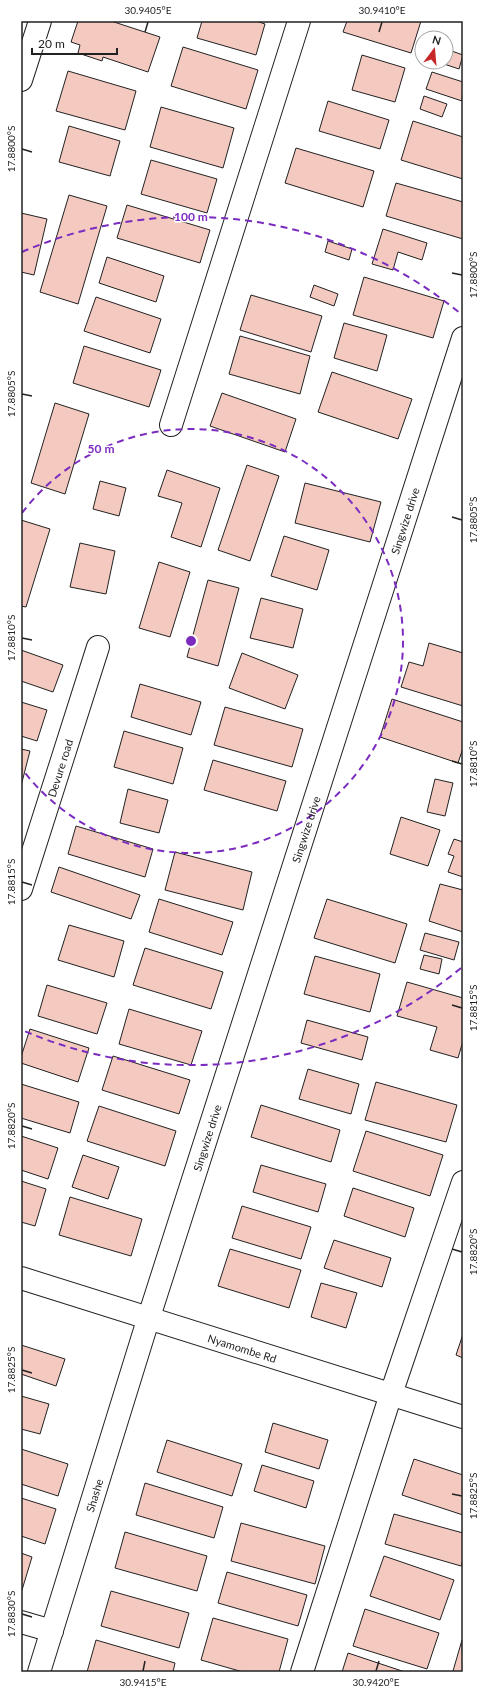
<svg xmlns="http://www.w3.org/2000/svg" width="484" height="1693" font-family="Lato,sans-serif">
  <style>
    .building { fill: #f3c9c0; stroke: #222 }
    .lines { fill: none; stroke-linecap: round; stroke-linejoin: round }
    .street-casing { stroke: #222; stroke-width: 24 }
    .street { stroke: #fff; stroke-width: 22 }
    .ticks { fill: none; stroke: #222; stroke-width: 1.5 }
    .ring { fill: none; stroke: #7b2cbf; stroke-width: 2; stroke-dasharray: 7 5 }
    .labels { text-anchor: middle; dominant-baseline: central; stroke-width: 3; stroke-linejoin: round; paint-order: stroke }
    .street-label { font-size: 11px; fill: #222; stroke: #fff }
    .centre { fill: #7b2cbf; stroke: #fff; stroke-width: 2 }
    .ring-label { font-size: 12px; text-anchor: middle; font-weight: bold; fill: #7b2cbf; stroke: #fff; stroke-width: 3; stroke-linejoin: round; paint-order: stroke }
    .neatline { fill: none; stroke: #222; stroke-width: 1.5 }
    .ticks-label { font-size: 10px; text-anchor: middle; fill: #222 }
  </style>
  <rect width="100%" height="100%" fill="#fff"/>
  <g class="building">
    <path d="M 78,21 L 111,21 L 160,37 L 148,72 L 103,57 L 102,61 L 78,53 L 80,45 L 71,42 Z"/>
    <path d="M 202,21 L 256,21 L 265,24 L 256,55 L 197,38 Z"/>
    <path d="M 347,21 L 421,21 L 411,53 L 343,32 Z"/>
    <path d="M 183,47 L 258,70 L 246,109 L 171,86 Z"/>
    <path d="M 446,49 L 463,55 L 459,69 L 438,62 L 446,62 Z"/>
    <path d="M 362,55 L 405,68 L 395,102 L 352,90 Z"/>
    <path d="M 68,71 L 136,91 L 125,130 L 56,111 Z"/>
    <path d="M 432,72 L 463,82 L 462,101 L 426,89 Z"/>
    <path d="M 424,96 L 447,104 L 442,117 L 420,109 Z"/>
    <path d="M 328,101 L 389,120 L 380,149 L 319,131 Z"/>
    <path d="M 161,107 L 234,128 L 223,168 L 150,147 Z"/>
    <path d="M 413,121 L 463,137 L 463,179 L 401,160 Z"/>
    <path d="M 69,126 L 120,141 L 110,176 L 59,162 Z"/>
    <path d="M 296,148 L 374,171 L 363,207 L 285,183 Z"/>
    <path d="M 151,160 L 217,179 L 207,213 L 141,194 Z"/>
    <path d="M 396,183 L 463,202 L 463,239 L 386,216 Z"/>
    <path d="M 69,195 L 107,206 L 78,304 L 40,292 Z"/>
    <path d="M 127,205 L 210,230 L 200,263 L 117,238 Z"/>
    <path d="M 21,213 L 47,219 L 34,275 L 21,272 Z"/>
    <path d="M 383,229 L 427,243 L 422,260 L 398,252 L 393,270 L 372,264 Z"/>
    <path d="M 328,241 L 352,249 L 349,260 L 325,252 Z"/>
    <path d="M 107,257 L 164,276 L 156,302 L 99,283 Z"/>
    <path d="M 364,277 L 444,301 L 433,338 L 353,315 Z"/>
    <path d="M 314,285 L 338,294 L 334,306 L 310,297 Z"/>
    <path d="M 251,295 L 322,316 L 311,352 L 240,330 Z"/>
    <path d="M 96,297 L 161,319 L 150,353 L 84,331 Z"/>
    <path d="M 344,323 L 387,335 L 377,371 L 334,358 Z"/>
    <path d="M 240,336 L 310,356 L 300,394 L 229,374 Z"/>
    <path d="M 84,346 L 161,370 L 149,407 L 73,383 Z"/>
    <path d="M 332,372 L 412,399 L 398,439 L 318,412 Z"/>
    <path d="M 222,393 L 296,419 L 285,452 L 210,426 Z"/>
    <path d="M 55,403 L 89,414 L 65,494 L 31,483 Z"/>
    <path d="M 247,465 L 279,476 L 250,561 L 218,550 Z"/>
    <path d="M 167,470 L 220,488 L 201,547 L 171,537 L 182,503 L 158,496 Z"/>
    <path d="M 100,481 L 126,488 L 119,516 L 93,509 Z"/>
    <path d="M 305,483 L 381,502 L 370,542 L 295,523 Z"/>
    <path d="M 21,520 L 50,529 L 26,607 L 21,606 Z"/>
    <path d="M 284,536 L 329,550 L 317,590 L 271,576 Z"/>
    <path d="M 80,543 L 115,551 L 106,594 L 70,587 Z"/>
    <path d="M 159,562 L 190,572 L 170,637 L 139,628 Z"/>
    <path d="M 208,580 L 239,588 L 218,666 L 187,657 Z"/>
    <path d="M 261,598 L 303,609 L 293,648 L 250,638 Z"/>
    <path d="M 429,643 L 463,653 L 463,706 L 401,687 L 409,662 L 423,666 Z"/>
    <path d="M 21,650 L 63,665 L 53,692 L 21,681 Z"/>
    <path d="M 242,653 L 298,675 L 285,709 L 229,688 Z"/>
    <path d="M 140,684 L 201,702 L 191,735 L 131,717 Z"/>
    <path d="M 392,699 L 463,722 L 463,748 L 458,763 L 380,737 Z"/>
    <path d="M 21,702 L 47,710 L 37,741 L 21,736 Z"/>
    <path d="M 225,707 L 303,729 L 292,767 L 214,745 Z"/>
    <path d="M 124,731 L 183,748 L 173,784 L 114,767 Z"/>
    <path d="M 21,749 L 30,751 L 21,786 Z"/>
    <path d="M 213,760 L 286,781 L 277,811 L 204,790 Z"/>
    <path d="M 435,779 L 453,783 L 445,816 L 427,812 Z"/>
    <path d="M 128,789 L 168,800 L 159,833 L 120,823 Z"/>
    <path d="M 401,817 L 440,830 L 428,866 L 390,854 Z"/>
    <path d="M 76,826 L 153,849 L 145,877 L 68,854 Z"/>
    <path d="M 454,839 L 463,842 L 463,877 L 448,872 L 454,856 L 448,854 Z"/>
    <path d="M 175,852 L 252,872 L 243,910 L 165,890 Z"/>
    <path d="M 59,867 L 140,895 L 131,919 L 51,892 Z"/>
    <path d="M 440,884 L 463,890 L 463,932 L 429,921 Z"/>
    <path d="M 159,899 L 233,922 L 222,955 L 149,932 Z"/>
    <path d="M 327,899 L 407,924 L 395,963 L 314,938 Z"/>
    <path d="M 69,925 L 124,941 L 114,977 L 58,960 Z"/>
    <path d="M 425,933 L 459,942 L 454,960 L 420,950 Z"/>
    <path d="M 145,948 L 223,972 L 211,1009 L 133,985 Z"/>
    <path d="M 424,955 L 442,959 L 439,974 L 420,969 Z"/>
    <path d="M 315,956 L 380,974 L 370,1012 L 304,994 Z"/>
    <path d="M 407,982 L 463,998 L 463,1041 L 458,1058 L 430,1050 L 437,1027 L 397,1016 Z"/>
    <path d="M 47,985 L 107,1003 L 97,1034 L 38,1016 Z"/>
    <path d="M 129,1009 L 202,1031 L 191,1065 L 119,1044 Z"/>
    <path d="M 307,1020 L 368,1037 L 362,1060 L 301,1043 Z"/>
    <path d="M 30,1029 L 89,1048 L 78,1082 L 21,1063 L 21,1057 Z"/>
    <path d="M 113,1056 L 190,1080 L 179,1114 L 102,1090 Z"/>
    <path d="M 308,1069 L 359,1084 L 351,1114 L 299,1099 Z"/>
    <path d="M 376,1082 L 457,1105 L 446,1142 L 365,1120 Z"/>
    <path d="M 21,1084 L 79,1102 L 70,1133 L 21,1118 Z"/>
    <path d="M 261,1105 L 340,1130 L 331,1162 L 251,1137 Z"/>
    <path d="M 99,1106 L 176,1131 L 165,1166 L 87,1141 Z"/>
    <path d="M 366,1131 L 443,1155 L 430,1196 L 353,1171 Z"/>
    <path d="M 21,1136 L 58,1148 L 48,1179 L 21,1170 Z"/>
    <path d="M 83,1155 L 119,1167 L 108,1199 L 72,1187 Z"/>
    <path d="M 261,1165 L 326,1184 L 318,1212 L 253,1192 Z"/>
    <path d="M 21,1181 L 46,1189 L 35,1226 L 21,1222 Z"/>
    <path d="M 353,1188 L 414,1208 L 405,1237 L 344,1216 Z"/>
    <path d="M 70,1197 L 142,1219 L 131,1256 L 59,1235 Z"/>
    <path d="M 242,1206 L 311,1227 L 301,1259 L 232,1238 Z"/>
    <path d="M 334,1240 L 391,1258 L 382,1287 L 324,1268 Z"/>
    <path d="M 230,1249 L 301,1270 L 289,1308 L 218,1286 Z"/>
    <path d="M 321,1283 L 357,1293 L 346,1328 L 311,1317 Z"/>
    <path d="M 463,1334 L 463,1358 L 456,1355 Z"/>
    <path d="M 21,1345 L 65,1359 L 56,1386 L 21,1374 Z"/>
    <path d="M 21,1396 L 49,1404 L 40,1434 L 21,1429 Z"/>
    <path d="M 273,1423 L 328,1440 L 319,1469 L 265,1452 Z"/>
    <path d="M 167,1440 L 242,1464 L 232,1496 L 157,1472 Z"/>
    <path d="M 21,1449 L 68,1464 L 58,1496 L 21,1484 Z"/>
    <path d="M 414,1459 L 463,1475 L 463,1515 L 402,1495 Z"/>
    <path d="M 262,1465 L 314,1481 L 306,1508 L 254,1491 Z"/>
    <path d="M 145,1483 L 223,1507 L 214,1538 L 136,1515 Z"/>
    <path d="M 21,1498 L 56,1509 L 45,1544 L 21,1536 Z"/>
    <path d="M 394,1514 L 463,1533 L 463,1560 L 461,1566 L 385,1544 Z"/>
    <path d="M 241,1523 L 325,1546 L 315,1584 L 231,1561 Z"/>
    <path d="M 125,1532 L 207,1556 L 197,1591 L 115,1568 Z"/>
    <path d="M 21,1553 L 32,1557 L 22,1590 L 21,1590 Z"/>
    <path d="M 384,1556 L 454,1580 L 440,1620 L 370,1596 Z"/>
    <path d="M 227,1572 L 307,1595 L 298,1626 L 218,1603 Z"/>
    <path d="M 111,1591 L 189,1613 L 179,1648 L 101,1626 Z"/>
    <path d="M 365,1609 L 439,1633 L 427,1669 L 353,1646 Z"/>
    <path d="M 213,1618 L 288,1639 L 279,1672 L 243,1672 L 201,1660 Z"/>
    <path d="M 96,1640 L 175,1663 L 173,1672 L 87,1672 Z"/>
    <path d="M 462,1640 L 463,1672 L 456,1672 L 453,1671 Z"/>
    <path d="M 348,1653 L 405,1672 L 342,1672 Z"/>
  </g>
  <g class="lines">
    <defs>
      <g id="street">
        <path d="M 21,80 L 40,21"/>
        <path d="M 171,425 L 299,21"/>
        <path id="s1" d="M 21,889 L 98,647"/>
        <path id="s2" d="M 21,1278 L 463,1417"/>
        <path d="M 21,1622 L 52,1631"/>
        <path id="s3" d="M 39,1672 L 148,1320 L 463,338"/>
        <path d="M 302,1672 L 391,1394 L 463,1182"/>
      </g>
    </defs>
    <use href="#street" class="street-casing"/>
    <use href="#street" class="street"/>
  </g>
  <path class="ticks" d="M 145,32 L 148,22M 379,32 L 382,22M 22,149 L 32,152M 452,273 L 462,275M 22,394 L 32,396M 452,517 L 462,520M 22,638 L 32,640M 452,761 L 462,764M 22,882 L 32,885M 452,1005 L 462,1008M 22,1126 L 32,1129M 452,1249 L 462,1252M 22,1370 L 32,1373M 452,1494 L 462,1496M 22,1614 L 32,1617M 143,1671 L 145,1661M 376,1671 L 379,1661"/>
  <g class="ring">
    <path d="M22 513A212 212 0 1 1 22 769"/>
    <path d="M461 968A424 424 0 0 1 22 1030M22 252A424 424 0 0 1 461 314"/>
  </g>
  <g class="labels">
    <g class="street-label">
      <text stroke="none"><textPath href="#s3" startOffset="1208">Singwize drive</textPath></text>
      <text stroke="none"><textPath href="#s1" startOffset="127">Devure road</textPath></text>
      <text stroke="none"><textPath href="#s3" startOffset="884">Singwize drive</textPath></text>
      <text stroke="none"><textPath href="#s3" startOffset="560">Singwize drive</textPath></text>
      <text stroke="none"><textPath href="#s2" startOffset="232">Nyamombe Rd</textPath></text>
      <text stroke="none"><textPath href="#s3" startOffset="185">Shashe</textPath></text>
    </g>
  </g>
  <circle cx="191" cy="641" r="6" class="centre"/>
  <g class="ring-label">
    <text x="191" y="221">100 m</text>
    <text x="101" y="453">50 m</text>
  </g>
  <rect width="484" height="1693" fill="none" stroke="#ffffff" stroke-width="44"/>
  <g transform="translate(434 50) rotate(16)"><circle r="19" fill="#ffffff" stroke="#a7a7a7"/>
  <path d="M0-3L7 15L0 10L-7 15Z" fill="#c62828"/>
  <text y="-6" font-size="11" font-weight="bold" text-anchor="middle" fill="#222222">N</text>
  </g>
  <path d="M32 48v6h85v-6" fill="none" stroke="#222222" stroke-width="2"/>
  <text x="38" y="48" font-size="12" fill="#222222" stroke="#ffffff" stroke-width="3" paint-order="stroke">20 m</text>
  <rect x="22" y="22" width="440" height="1649" class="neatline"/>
  <g class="ticks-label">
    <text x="148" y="14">30.9405°E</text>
    <text x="382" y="14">30.9410°E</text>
    <text transform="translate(11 149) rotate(-90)" y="4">17.8800°S</text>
    <text transform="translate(473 275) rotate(-90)" y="4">17.8800°S</text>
    <text transform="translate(11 394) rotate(-90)" y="4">17.8805°S</text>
    <text transform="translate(473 520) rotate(-90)" y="4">17.8805°S</text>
    <text transform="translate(11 638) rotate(-90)" y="4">17.8810°S</text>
    <text transform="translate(473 764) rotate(-90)" y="4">17.8810°S</text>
    <text transform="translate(11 882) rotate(-90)" y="4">17.8815°S</text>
    <text transform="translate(473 1008) rotate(-90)" y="4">17.8815°S</text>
    <text transform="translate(11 1126) rotate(-90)" y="4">17.8820°S</text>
    <text transform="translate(473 1252) rotate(-90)" y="4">17.8820°S</text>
    <text transform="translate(11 1370) rotate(-90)" y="4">17.8825°S</text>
    <text transform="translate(473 1496) rotate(-90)" y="4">17.8825°S</text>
    <text transform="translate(11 1614) rotate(-90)" y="4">17.8830°S</text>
    <text x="143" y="1686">30.9415°E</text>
    <text x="376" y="1686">30.9420°E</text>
  </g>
</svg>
